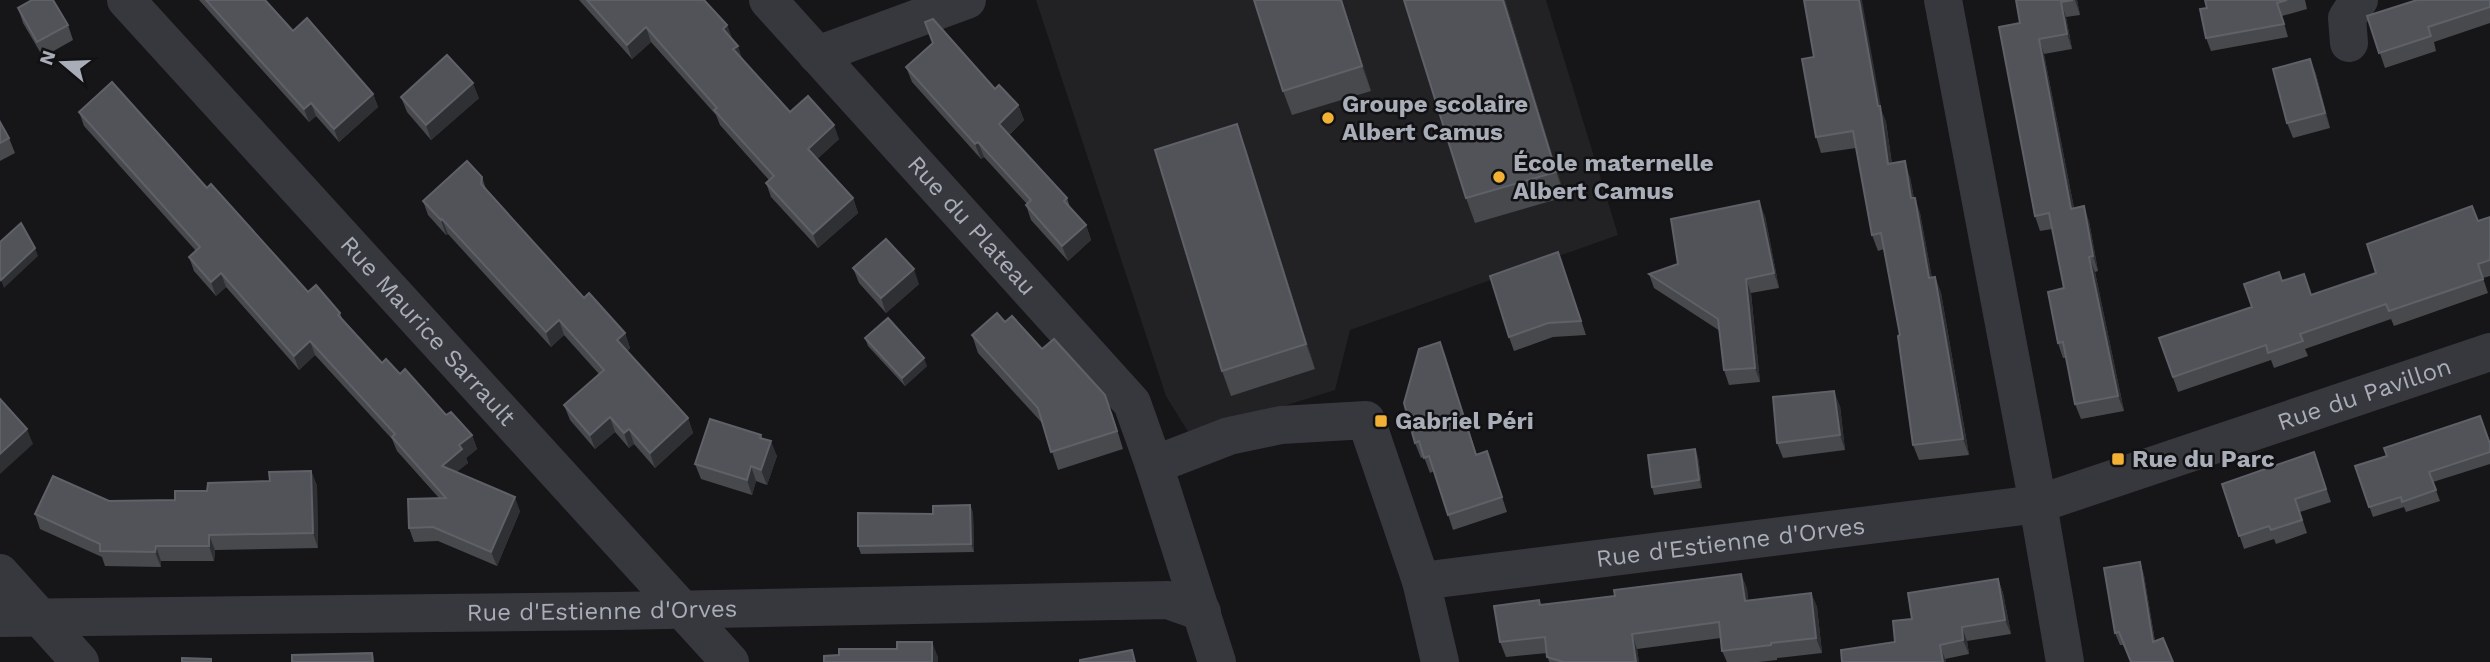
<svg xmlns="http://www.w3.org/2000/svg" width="2490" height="662" font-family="'Work Sans',sans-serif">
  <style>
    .built { fill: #222225 }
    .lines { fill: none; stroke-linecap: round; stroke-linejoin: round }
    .minor { stroke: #37383d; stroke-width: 38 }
    .wall { fill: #47494d }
    .shaded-wall { fill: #2f3033 }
    .building { fill: #525359; stroke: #5f6168; stroke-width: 2 }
    .poi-dot { fill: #f2b134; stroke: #111113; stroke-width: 2.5 }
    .labels { text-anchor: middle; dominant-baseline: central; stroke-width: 5; stroke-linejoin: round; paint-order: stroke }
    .poi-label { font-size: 24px; font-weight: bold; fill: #a8adb8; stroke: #111113; text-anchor: start }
    .street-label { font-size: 24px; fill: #a8adb8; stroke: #111113 }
  </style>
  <rect width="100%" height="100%" fill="#161618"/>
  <path class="built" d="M 1036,0 L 1546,0 L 1618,235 L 1350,330 L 1335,390 L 1190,435 L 1166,396 Z"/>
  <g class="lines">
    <g class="minor">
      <path id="s1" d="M 126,0 L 730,662"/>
      <path id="s2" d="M 768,0 L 1132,403 L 1154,465"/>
      <path d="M 1943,0 L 2038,504 L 2065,662"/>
      <path d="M 2349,43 L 2347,18 L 2359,0"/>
      <path d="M 817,55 L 967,0"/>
      <path d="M 0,573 L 80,662"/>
      <path id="s3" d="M 1421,581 L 2038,504 L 2490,352"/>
      <path id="s4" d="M 0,618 L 617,611 L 1168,600 L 1202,612"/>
      <path d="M 1217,662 L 1154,465 L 1229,436 L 1281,425 L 1366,420 L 1421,581 L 1440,662"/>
    </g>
  </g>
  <g class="wall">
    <path d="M 199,0 L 265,0 L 293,31 L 373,94 L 378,107 L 339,142 L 316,116 L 309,122 Z"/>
    <path d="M 579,0 L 704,0 L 727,25 L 732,40 L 743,60 L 790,112 L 839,139 L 817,159 L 853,198 L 858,213 L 818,248 L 771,197 L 766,183 L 769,180 L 720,125 L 716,115 L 651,42 L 632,59 Z"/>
    <path d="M 1254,0 L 1342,0 L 1371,91 L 1292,115 L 1283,91 Z"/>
    <path d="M 1505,0 L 1565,197 L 1475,223 L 1466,198 Z"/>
    <path d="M 2016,0 L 2077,0 L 2080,15 L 2066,17 L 2072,49 L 2044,54 L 2074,208 L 2089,221 L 2098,271 L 2095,272 L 2124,411 L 2081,419 L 2075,404 L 2066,358 L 2063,358 L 2058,343 L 2064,288 L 2052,229 L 2040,231 L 2035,216 L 2020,23 Z"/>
    <path d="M 2205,0 L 2305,0 L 2307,9 L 2282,16 L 2288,37 L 2211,51 L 2206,38 L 2207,8 Z"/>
    <path d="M 2490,0 L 2490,23 L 2434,42 L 2436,51 L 2385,68 L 2367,16 Z"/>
    <path d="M 18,8 L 68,25 L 73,40 L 43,57 L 23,23 Z"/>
    <path d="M 1814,57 L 1882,112 L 1886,122 L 1892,164 L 1910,177 L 1914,198 L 1920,213 L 1932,278 L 1935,277 L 1941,293 L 1969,455 L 1919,460 L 1913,445 L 1900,335 L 1884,249 L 1878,251 L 1872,235 L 1856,148 L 1821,153 L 1816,137 Z"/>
    <path d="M 2310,59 L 2316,74 L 2330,128 L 2293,138 L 2287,123 Z"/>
    <path d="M 906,67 L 995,89 L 1018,105 L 1024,120 L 1009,135 L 1067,198 L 1070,207 L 1086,225 L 1091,240 L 1068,261 L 1031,220 L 1026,205 L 1027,204 L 984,157 L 981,159 L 912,82 Z"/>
    <path d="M 401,97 L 479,98 L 431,140 L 407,112 Z"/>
    <path d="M 79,112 L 207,188 L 308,292 L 340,313 L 342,318 L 382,363 L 400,374 L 446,415 L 472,435 L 477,449 L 466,458 L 468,463 L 456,472 L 520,511 L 497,566 L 438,541 L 414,542 L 409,528 L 439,498 L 397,451 L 392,439 L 315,355 L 299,370 L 226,287 L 216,296 L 194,271 L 189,257 L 196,251 L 84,126 Z"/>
    <path d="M 0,122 L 9,138 L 15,153 L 0,161 Z"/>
    <path d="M 1246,149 L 1315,369 L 1231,396 L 1222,371 Z"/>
    <path d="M 482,177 L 486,189 L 584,298 L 625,333 L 630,348 L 627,351 L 688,418 L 693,433 L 655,468 L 634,444 L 629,448 L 615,432 L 595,449 L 570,420 L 564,405 L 599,374 L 564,335 L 551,347 L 448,234 L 446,235 L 428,215 L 423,201 Z"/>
    <path d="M 1765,216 L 1779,288 L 1751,293 L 1760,382 L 1729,385 L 1724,370 L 1720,331 L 1654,288 L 1649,274 L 1678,264 Z"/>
    <path d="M 2490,217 L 2490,276 L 2483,278 L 2488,293 L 2394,326 L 2391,319 L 2305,349 L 2308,356 L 2274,368 L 2271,360 L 2178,392 L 2159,338 L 2252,307 L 2282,281 L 2312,295 L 2376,273 L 2478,221 Z"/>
    <path d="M 1563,266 L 1586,335 L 1553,337 L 1514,351 L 1509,337 Z"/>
    <path d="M 853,268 L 919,284 L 886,313 L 859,283 Z"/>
    <path d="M 972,335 L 1042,349 L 1112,413 L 1123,449 L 1058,470 L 1043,424 L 978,353 Z"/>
    <path d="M 865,338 L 927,366 L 905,386 L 868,346 Z"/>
    <path d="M 1440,342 L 1477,455 L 1487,451 L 1507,512 L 1453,530 L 1434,471 L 1430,473 L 1424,457 L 1421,458 L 1415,443 Z"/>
    <path d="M 1840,406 L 1845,450 L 1783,458 L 1777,443 Z"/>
    <path d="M 761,435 L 762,438 L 777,456 L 767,485 L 756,481 L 752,495 L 701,479 L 695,464 Z"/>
    <path d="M 2490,444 L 2490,464 L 2433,482 L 2440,501 L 2406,512 L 2404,507 L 2373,517 L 2355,466 Z"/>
    <path d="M 1695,449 L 1698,457 L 1702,488 L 1654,495 L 1652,487 Z"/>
    <path d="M 2314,452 L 2331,502 L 2300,512 L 2307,533 L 2276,544 L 2274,539 L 2244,549 L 2222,484 Z"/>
    <path d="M 311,471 L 317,486 L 318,548 L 215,550 L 214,561 L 161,561 L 161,567 L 105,566 L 102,557 L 40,529 L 35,514 L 109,501 L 175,500 L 270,481 Z"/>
    <path d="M 970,505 L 973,513 L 974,552 L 861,554 L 858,546 L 933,514 Z"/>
    <path d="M 2140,562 L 2144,575 L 2155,641 L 2173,662 L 2131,662 L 2123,645 L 2120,645 L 2115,633 Z"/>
    <path d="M 1741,574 L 1747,589 L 1748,600 L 1811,593 L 1817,607 L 1822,653 L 1777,658 L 1777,660 L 1759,662 L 1727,662 L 1722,651 L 1721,638 L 1637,649 L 1639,662 L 1549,662 L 1547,653 L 1506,657 L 1500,642 L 1540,605 L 1615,596 Z"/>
    <path d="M 1998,579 L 2003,593 L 2011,634 L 1967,641 L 1969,654 L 1945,659 L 1946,662 L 1842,662 L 1895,642 L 1912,619 Z"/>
  </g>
  <g class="shaded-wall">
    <path d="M 1341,0 L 1342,0 L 1371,91 L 1362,66 Z"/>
    <path d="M 1503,0 L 1505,0 L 1565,197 L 1556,172 Z"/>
    <path d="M 1859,0 L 1862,0 L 1882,112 L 1886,122 L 1894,180 L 1888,164 Z"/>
    <path d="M 2075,0 L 2077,0 L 2080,15 Z"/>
    <path d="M 2061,2 L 2066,17 L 2072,49 L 2067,34 Z"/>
    <path d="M 727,25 L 733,40 L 728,44 L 723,29 Z"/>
    <path d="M 646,27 L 651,42 L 632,59 L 627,45 Z"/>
    <path d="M 2039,39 L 2044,54 L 2077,224 L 2071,209 Z"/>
    <path d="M 738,46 L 743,61 L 733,49 Z"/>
    <path d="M 2310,59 L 2316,74 L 2330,128 L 2325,113 Z"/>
    <path d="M 473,83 L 479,98 L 431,140 L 426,125 Z"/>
    <path d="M 373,94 L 378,107 L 339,142 L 334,129 Z"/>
    <path d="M 311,103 L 316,116 L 309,122 L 304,109 Z"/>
    <path d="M 1018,105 L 1024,120 L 1004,139 L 999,124 Z"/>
    <path d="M 1237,124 L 1246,149 L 1315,369 L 1306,344 Z"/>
    <path d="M 834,125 L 839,139 L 813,163 L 808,149 Z"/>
    <path d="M 978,142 L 984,157 L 981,159 L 975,144 Z"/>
    <path d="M 1905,161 L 1910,177 L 1917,214 L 1911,198 Z"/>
    <path d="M 853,198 L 858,213 L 818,248 L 813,234 Z"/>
    <path d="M 1915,198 L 1920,213 L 1935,294 L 1929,278 Z"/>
    <path d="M 1759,201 L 1765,216 L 1779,288 L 1774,273 Z"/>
    <path d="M 2084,206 L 2089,221 L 2098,271 L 2093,256 Z"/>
    <path d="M 442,219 L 448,234 L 446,235 L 441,220 Z"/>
    <path d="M 1086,225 L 1091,240 L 1068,261 L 1062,246 Z"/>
    <path d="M 35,248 L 38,256 L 4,288 L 1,280 Z"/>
    <path d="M 2089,257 L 2095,272 L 2124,411 L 2118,396 Z"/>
    <path d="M 914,269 L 919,284 L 886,313 L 881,298 Z"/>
    <path d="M 221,273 L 226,287 L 216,296 L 211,282 Z"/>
    <path d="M 1935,277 L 1941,293 L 1969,455 L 1963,439 Z"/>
    <path d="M 1746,279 L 1751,293 L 1760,382 L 1755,368 Z"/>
    <path d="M 559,320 L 564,335 L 551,347 L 546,332 Z"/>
    <path d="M 625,333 L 630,348 L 623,355 L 617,340 Z"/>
    <path d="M 310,341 L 315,355 L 299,370 L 294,356 Z"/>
    <path d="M 1440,342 L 1446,357 L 1481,470 L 1476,455 Z"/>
    <path d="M 924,358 L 927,366 L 905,386 L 902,378 Z"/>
    <path d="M 1834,391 L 1840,406 L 1845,450 L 1840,435 Z"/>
    <path d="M 610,417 L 615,432 L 595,449 L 590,435 Z"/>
    <path d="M 688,418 L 693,433 L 655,468 L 650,453 Z"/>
    <path d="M 27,429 L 33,444 L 0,474 L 0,454 Z"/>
    <path d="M 629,429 L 634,444 L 629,448 L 624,433 Z"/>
    <path d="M 472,435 L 477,449 L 466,458 L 468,463 L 447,480 L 442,466 L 459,445 Z"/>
    <path d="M 771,441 L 777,456 L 767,485 L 761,470 Z"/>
    <path d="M 1695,449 L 1698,457 L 1702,488 L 1699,480 Z"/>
    <path d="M 751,466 L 756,481 L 752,495 L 747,480 Z"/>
    <path d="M 311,471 L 317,486 L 318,548 L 313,533 Z"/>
    <path d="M 515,497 L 520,511 L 497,566 L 491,552 Z"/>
    <path d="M 970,505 L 973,513 L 974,552 L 971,544 Z"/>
    <path d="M 209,535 L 215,550 L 214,561 L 209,546 Z"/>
    <path d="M 156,546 L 161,561 L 161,567 L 155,552 Z"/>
    <path d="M 2140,562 L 2144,575 L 2157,655 L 2153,642 Z"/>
    <path d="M 1741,574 L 1747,589 L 1750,616 L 1745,601 Z"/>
    <path d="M 1998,579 L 2003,593 L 2011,634 L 2005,620 Z"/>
    <path d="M 1811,593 L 1817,607 L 1822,653 L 1816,638 Z"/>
    <path d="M 1962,627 L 1967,641 L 1969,654 L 1963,640 Z"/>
    <path d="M 1632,634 L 1637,649 L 1639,662 L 1636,662 Z"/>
    <path d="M 932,642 L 938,657 L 938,662 L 932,662 Z"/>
    <path d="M 1940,645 L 1945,659 L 1946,662 L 1943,662 Z"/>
  </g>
  <g class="building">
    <path d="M 32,0 L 53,0 L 68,25 L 37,42 L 18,8 Z"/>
    <path d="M 206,0 L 265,0 L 293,31 L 307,18 L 373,94 L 334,129 L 311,103 L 304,109 Z"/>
    <path d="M 587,0 L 704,0 L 727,25 L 723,29 L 738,46 L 733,49 L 790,112 L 808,96 L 834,125 L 808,149 L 853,198 L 813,234 L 766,183 L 774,176 L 714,110 L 717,108 L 646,27 L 627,45 Z"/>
    <path d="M 1254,0 L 1341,0 L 1362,66 L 1283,91 Z"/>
    <path d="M 1404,0 L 1503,0 L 1556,172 L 1466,198 Z"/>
    <path d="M 1804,0 L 1859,0 L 1878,106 L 1880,106 L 1888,164 L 1905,161 L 1911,198 L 1915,198 L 1929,278 L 1935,277 L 1963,439 L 1913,445 L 1898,336 L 1900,335 L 1881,233 L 1872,235 L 1853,131 L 1816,137 L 1802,59 L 1814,57 Z"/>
    <path d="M 2016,0 L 2073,0 L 2061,2 L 2067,34 L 2039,39 L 2071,209 L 2084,206 L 2093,256 L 2089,257 L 2118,396 L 2075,404 L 2063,342 L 2058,343 L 2048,292 L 2064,288 L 2049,213 L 2035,216 L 1999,27 L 2020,23 Z"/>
    <path d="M 2205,0 L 2287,0 L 2277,3 L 2284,24 L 2206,38 L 2200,9 L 2207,8 Z"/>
    <path d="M 2417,0 L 2490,0 L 2490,7 L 2428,27 L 2431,36 L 2379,53 L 2367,16 Z"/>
    <path d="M 933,19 L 995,89 L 999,85 L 1018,105 L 999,124 L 1067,198 L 1064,201 L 1086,225 L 1062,246 L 1026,205 L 1031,200 L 978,142 L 975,144 L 906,67 L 933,43 L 925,22 Z"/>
    <path d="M 447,55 L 473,83 L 426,125 L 401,97 Z"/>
    <path d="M 2310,59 L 2325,113 L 2287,123 L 2273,69 Z"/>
    <path d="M 112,82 L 207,188 L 211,184 L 308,292 L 316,285 L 340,313 L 338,315 L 382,363 L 386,359 L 400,374 L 405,369 L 446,415 L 451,412 L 472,435 L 459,445 L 462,449 L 442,466 L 515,497 L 491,552 L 433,527 L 409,528 L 408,499 L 446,498 L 392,437 L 395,434 L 310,341 L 294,356 L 221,273 L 211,282 L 189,257 L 200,247 L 79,112 Z"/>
    <path d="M 0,122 L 9,138 L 0,143 Z"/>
    <path d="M 1237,124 L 1306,344 L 1222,371 L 1155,150 Z"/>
    <path d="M 467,161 L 482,177 L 481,184 L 584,298 L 589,293 L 625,333 L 617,340 L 688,418 L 650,453 L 629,429 L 624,433 L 610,417 L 590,435 L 564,405 L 604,370 L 559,320 L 546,332 L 442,219 L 441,220 L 423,201 Z"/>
    <path d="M 1759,201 L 1774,273 L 1746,279 L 1755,368 L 1724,370 L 1718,319 L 1649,274 L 1678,264 L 1671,219 Z"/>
    <path d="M 2472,206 L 2478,221 L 2490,217 L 2490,260 L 2478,264 L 2483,279 L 2389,311 L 2386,304 L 2300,334 L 2303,341 L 2268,353 L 2266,345 L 2173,377 L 2159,338 L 2252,307 L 2244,284 L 2279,272 L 2282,281 L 2304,274 L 2311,295 L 2376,273 L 2367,244 Z"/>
    <path d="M 21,223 L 35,248 L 1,280 L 0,277 L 0,242 Z"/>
    <path d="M 886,239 L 914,269 L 881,298 L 853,268 Z"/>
    <path d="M 1558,252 L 1581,321 L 1548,323 L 1509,337 L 1490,276 Z"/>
    <path d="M 997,313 L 1005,322 L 1012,316 L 1042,349 L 1054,339 L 1105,395 L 1117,431 L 1051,452 L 1038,408 L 972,335 Z"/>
    <path d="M 888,318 L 924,358 L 902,378 L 865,338 Z"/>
    <path d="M 1440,342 L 1476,455 L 1487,451 L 1502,497 L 1448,515 L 1429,456 L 1424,458 L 1419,441 L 1415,443 L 1404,403 L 1419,349 Z"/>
    <path d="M 1834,391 L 1840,435 L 1777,443 L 1773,397 Z"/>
    <path d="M 0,399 L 27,429 L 0,454 Z"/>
    <path d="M 2480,416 L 2490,444 L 2490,452 L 2429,472 L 2436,490 L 2402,502 L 2401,497 L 2369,507 L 2355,466 L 2387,456 L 2384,448 Z"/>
    <path d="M 710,419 L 761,435 L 760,438 L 771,441 L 761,470 L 751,466 L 747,480 L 695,464 Z"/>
    <path d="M 1695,449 L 1699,480 L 1652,487 L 1648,455 Z"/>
    <path d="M 2314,452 L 2326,489 L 2295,499 L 2302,520 L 2271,530 L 2269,526 L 2239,536 L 2222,484 Z"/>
    <path d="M 311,471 L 313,533 L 209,535 L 209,546 L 156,546 L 155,552 L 100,551 L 100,544 L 35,514 L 53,476 L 109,501 L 175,500 L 175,491 L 207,491 L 208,483 L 270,481 L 269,472 Z"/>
    <path d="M 970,505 L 971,544 L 858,546 L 858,513 L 933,514 L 933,506 Z"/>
    <path d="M 2140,562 L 2153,642 L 2163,638 L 2173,662 L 2131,662 L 2119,632 L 2115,633 L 2104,568 Z"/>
    <path d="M 1741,574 L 1745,601 L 1811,593 L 1816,638 L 1771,643 L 1771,645 L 1722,651 L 1719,622 L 1632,634 L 1636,662 L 1563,662 L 1547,657 L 1545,637 L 1500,642 L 1494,606 L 1539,600 L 1540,605 L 1615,596 L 1614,590 Z"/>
    <path d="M 1998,579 L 2005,620 L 1962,627 L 1963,640 L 1940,645 L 1943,662 L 1842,662 L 1841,650 L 1895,642 L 1893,621 L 1912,619 L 1908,593 Z"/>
    <path d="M 897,642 L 932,642 L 932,662 L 824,662 L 824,656 L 839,655 L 839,649 L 897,649 Z"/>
    <path d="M 1132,650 L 1135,662 L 1080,662 L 1080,660 Z"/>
    <path d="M 372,653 L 373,662 L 292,662 L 292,655 Z"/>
    <path d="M 182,658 L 211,659 L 211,662 L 182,662 Z"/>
  </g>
  <g class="poi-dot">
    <circle cx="1328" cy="118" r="7"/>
    <circle cx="1499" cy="177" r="7"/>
    <rect x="1374" y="414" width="14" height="14" rx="3.5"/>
    <rect x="2111" y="452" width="14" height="14" rx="3.5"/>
  </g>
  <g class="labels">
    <g class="poi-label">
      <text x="1342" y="104">Groupe scolaire<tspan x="1342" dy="28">Albert Camus</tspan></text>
      <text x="1513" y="163">École maternelle<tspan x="1513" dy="28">Albert Camus</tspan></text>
      <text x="1395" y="421">Gabriel Péri</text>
      <text x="2132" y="459">Rue du Parc</text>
    </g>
    <g class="street-label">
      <text stroke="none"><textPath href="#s2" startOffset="304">Rue du Plateau</textPath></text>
      <text stroke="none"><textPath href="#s1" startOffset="448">Rue Maurice Sarrault</textPath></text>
      <text stroke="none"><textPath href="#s3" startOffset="966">Rue du Pavillon</textPath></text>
      <text stroke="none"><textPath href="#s3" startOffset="312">Rue d'Estienne d'Orves</textPath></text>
      <text stroke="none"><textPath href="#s4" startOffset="602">Rue d'Estienne d'Orves</textPath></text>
    </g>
  </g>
  <g transform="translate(63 63) rotate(289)" stroke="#111113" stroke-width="5" paint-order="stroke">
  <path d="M0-5L12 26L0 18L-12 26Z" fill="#a8adb8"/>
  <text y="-10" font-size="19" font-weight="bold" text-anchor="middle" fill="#a8adb8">N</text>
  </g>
</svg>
